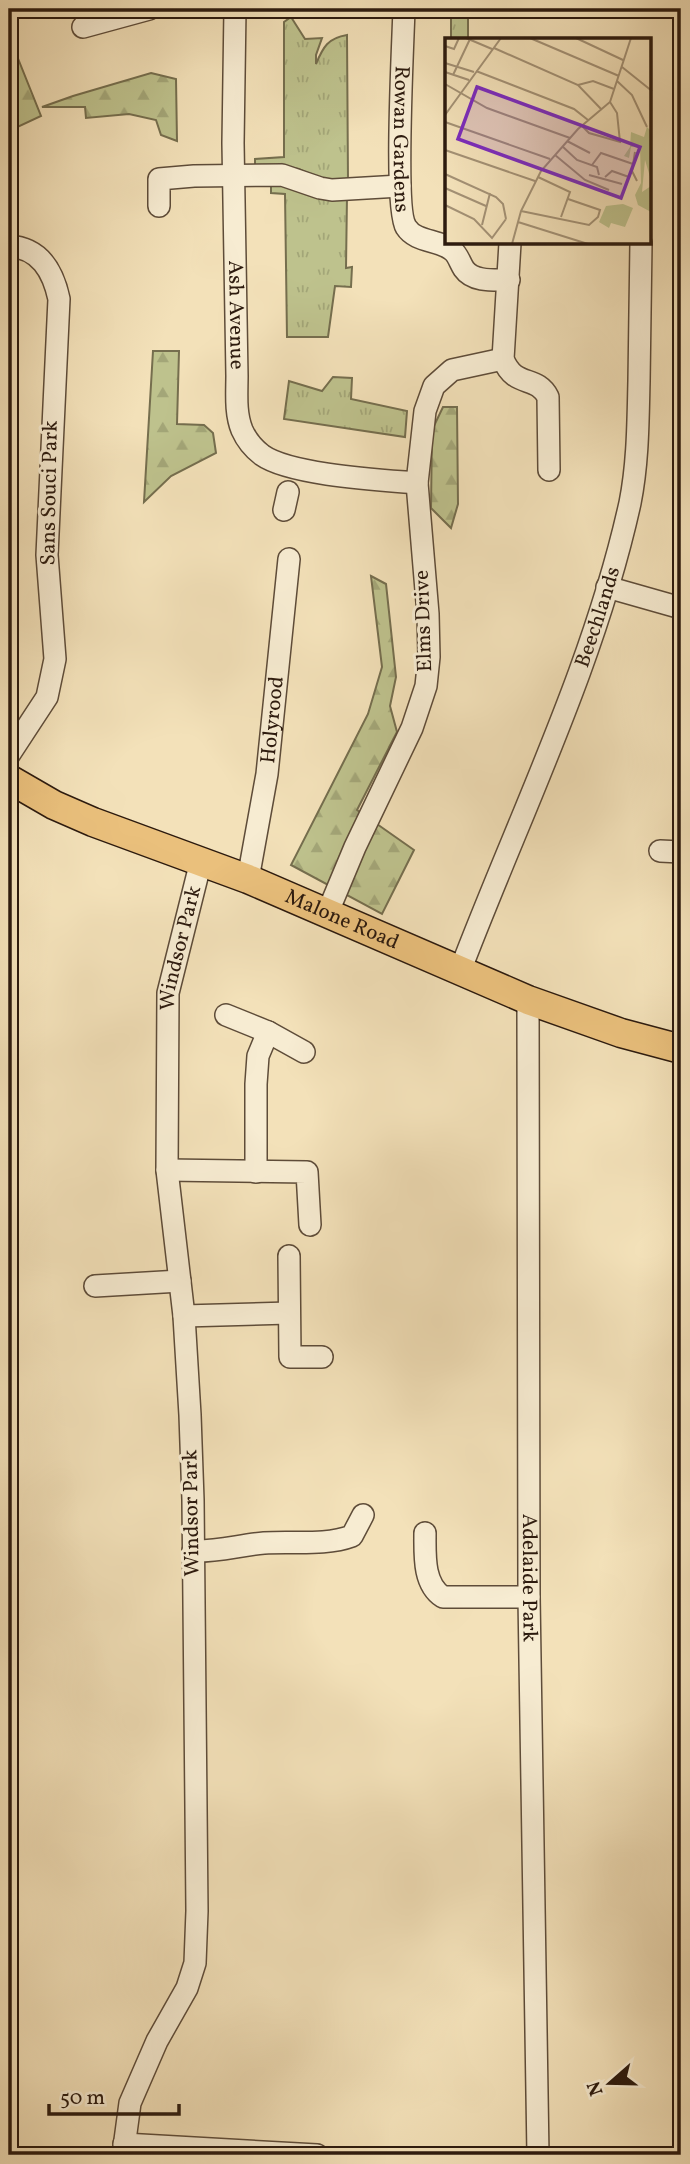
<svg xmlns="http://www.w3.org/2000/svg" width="690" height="2164" font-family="Vollkorn,serif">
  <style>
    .grass { fill: url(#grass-tufts); stroke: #756e4e; stroke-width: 2 }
    .forest { fill: url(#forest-firs); stroke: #756e4e; stroke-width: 2 }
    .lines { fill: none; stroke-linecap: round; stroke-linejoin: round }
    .minor-casing { stroke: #5e4c39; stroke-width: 24 }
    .major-casing { stroke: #2c1a0e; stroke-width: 31 }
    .minor { stroke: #f7ecd2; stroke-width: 21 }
    .major { stroke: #eac07c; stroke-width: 28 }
    .labels { text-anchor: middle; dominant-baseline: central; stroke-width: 6; stroke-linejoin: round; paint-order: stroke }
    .street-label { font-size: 21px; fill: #2c1a0e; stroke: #f7ecd2 }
    .inset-road { fill: none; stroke: #a39175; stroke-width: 2 }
    .view { fill: #7b2cbf; fill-opacity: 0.15; stroke: #7b2cbf; stroke-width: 3.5 }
    .inset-edge { fill: none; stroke: #2c1a0e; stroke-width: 3.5 }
  </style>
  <defs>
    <pattern id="grass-tufts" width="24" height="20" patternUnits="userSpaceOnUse" patternTransform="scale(1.75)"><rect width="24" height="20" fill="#bec28d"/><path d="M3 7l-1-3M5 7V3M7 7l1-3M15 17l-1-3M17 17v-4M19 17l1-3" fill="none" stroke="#a3a678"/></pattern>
    <pattern id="forest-firs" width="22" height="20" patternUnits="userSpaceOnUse" patternTransform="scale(1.75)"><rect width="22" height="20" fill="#bec28d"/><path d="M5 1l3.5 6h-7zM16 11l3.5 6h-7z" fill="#a3a678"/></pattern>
  </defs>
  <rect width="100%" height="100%" fill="#f3e1b9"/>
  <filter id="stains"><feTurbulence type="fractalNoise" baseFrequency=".00286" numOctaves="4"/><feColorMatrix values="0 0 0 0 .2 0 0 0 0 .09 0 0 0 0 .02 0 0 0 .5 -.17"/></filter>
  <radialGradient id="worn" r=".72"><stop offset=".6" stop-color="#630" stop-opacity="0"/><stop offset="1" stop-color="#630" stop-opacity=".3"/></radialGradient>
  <g class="grass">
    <rect x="451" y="9" width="17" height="31"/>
    <path d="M 291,17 L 305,39 L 322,38 L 316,55 L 316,64 C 323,47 328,38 347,35 L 348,181 L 320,179 L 299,169 L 284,166 L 255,167 L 255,159 L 284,157 L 284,22 Z"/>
    <path d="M 271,184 L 347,196 L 346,268 L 352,267 L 351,287 L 335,286 L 328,337 L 287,337 L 285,194 L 271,193 Z"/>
    <path d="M 333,377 L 352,378 L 351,399 L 407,411 L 405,437 L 284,419 L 289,381 L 322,391 Z"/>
  </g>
  <g class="forest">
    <path d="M 9,36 L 41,116 L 9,131 Z"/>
    <path d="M 151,73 L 176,79 L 177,141 L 161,135 L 156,120 L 129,114 L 86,118 L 85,107 L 42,107 L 73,96 Z"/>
    <path d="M 153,351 L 179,351 L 177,424 L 204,425 L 213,433 L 216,453 L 171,476 L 144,502 Z"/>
    <path d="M 443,407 L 457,407 L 458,504 L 451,528 L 431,508 L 432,430 Z"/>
    <path d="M 371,576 L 386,584 L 396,677 L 390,706 L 397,732 L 357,810 L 414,850 L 382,914 L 291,865 L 368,714 L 382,667 Z"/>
  </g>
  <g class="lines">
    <defs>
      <g id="minor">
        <path id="s1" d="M 235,9 L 233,143 L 237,376 C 237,393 235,413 242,430 C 246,439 254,449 262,455 C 290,475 381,480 417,483"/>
        <path id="s2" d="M 404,9 C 403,42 394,209 406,227 C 416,243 440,239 453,251 C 458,255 460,263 464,269 C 473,282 494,280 509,280"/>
        <path d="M 83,27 L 149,9"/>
        <path d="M 159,206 L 159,179 L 194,176 L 282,175 L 320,188 L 332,190 L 400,186"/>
        <path d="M 510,243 L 503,359 C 515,389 536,374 548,397 L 549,470"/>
        <path d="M 9,246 C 40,248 53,271 59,299 L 47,555 L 55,659 L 47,697 L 9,755"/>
        <path d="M 284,510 L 288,492"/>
        <path d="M 607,587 L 681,608"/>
        <path d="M 660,851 L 681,852"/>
        <path id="s3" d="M 248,879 L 267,774 L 289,559"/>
        <path d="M 327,914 L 355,847 L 412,728 L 426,686 L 429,657 L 428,614 L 417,483 L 425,411 L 434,386 L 452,370 L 503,359"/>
        <path id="s4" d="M 460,971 C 519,816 594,666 630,503 C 638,463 638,422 639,381 C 640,335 640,289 641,243"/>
        <path id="s5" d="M 528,1000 L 529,1597 L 538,2155"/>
        <path d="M 226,1015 L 268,1032 L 304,1052"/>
        <path d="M 167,1170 L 307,1172 L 310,1225"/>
        <path d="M 256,1172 L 256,1084 L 258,1056 L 268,1032"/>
        <path d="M 289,1256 L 290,1357 L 322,1357"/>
        <path d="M 95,1286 L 180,1281"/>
        <path d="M 184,1316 L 289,1313"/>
        <path d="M 425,1533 C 425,1555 423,1584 443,1597 L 529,1597"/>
        <path d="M 193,1551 C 217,1552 240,1545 264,1543 C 293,1541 325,1546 352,1536 L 363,1515"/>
        <path d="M 124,2144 L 317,2155"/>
        <path id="s6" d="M 123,2155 L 130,2103 L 157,2041 L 187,1988 L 195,1963 L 197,1911 L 193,1500 L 190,1415 L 184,1316 L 167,1170 L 168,993 L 201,861"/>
      </g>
      <g id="major">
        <path id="s7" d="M 9,779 L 54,805 L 93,822 L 248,879 L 528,1000 L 621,1033 L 681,1049"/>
      </g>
    </defs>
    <use href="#minor" class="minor-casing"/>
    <use href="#major" class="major-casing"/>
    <use href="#minor" class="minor"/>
    <use href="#major" class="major"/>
  </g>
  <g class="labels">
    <g class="street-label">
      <text stroke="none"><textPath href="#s2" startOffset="130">Rowan Gardens</textPath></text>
      <text stroke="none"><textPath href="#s1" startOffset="306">Ash Avenue</textPath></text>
      <text transform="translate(50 493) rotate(-89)">Sans Souci Park</text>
      <text stroke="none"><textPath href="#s4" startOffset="380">Beechlands</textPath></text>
      <text transform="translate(424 621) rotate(-92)">Elms Drive</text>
      <text stroke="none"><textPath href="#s3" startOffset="161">Holyrood</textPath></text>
      <text stroke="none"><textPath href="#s7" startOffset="362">Malone Road</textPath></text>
      <text stroke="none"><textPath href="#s6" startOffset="1225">Windsor Park</textPath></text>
      <text transform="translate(192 1513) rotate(-91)">Windsor Park</text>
      <text stroke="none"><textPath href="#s5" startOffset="578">Adelaide Park</textPath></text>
    </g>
  </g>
  <g transform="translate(445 38)">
    <rect width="206" height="206" fill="#f3e1b9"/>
    <path d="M 202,89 L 207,94 L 206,142 L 200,122 L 197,154 L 206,148 L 206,174 L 193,167 L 190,157 L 196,145 L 195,108 L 186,109 L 184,120 L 179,118 L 185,109 L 186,94 L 199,99 Z" fill="#bec28d"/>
    <path d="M 178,166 L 188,170 L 180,189 L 166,185 L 164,190 L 154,184 L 161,168 Z" fill="#bec28d"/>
    <path class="inset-road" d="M 21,0 L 47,11M 85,0 L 174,38M 131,0 L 178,22M 0,8 L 9,11 L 14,0M 49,10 L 133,47 L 157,72M 0,25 L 29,34M 177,29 L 207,53M 31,33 L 129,71 L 143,82M 0,34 L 24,42M 8,37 L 25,1M 172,43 L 187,57 L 202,89M 0,46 L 42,70 L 125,100M 133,47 L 148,43 L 169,51M 0,77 L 56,0M 0,84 L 105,121M 137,88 L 144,95 L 175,104 L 172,75 L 165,64M 122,103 L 145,115M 117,108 L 132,122 L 152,129 L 154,137M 0,112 L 90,143M 190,114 L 187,133 L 192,143M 110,117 L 140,142 L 164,152M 147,127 L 156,115 L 188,126M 0,136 L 51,159 L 58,166 L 61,181M 144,137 L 177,146M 93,139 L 125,154 L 116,179M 160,139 L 167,133 L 184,139M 0,150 L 41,168M 0,167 L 29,181 L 47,200 L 61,181M 76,173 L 144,187 L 153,179 L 155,172 L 123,161M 73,184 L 143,206M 37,187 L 45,155M 67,206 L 76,173 L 96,133 L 133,91 L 165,64 L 186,0"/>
    <path class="view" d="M 32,49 L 195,109 L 176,160 L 13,101 Z"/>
    <rect width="206" height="206" class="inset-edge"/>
  </g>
  <rect width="690" height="2164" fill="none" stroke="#f3e1b9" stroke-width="35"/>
  <rect x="10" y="10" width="669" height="2143" fill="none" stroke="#2c1a0e" stroke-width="3.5"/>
  <rect x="18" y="18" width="655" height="2129" fill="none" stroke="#2c1a0e" stroke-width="2"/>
  <g transform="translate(610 2083) rotate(250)" stroke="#f7ecd2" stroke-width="5" paint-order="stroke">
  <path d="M0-5L12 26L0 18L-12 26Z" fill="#2c1a0e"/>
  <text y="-10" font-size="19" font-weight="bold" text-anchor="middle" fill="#2c1a0e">N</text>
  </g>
  <path d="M49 2104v10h130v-10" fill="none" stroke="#2c1a0e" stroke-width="3.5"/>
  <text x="60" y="2104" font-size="21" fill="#2c1a0e" stroke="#f7ecd2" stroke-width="5" paint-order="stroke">50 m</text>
  <rect width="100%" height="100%" filter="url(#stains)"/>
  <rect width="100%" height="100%" fill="url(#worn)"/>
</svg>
